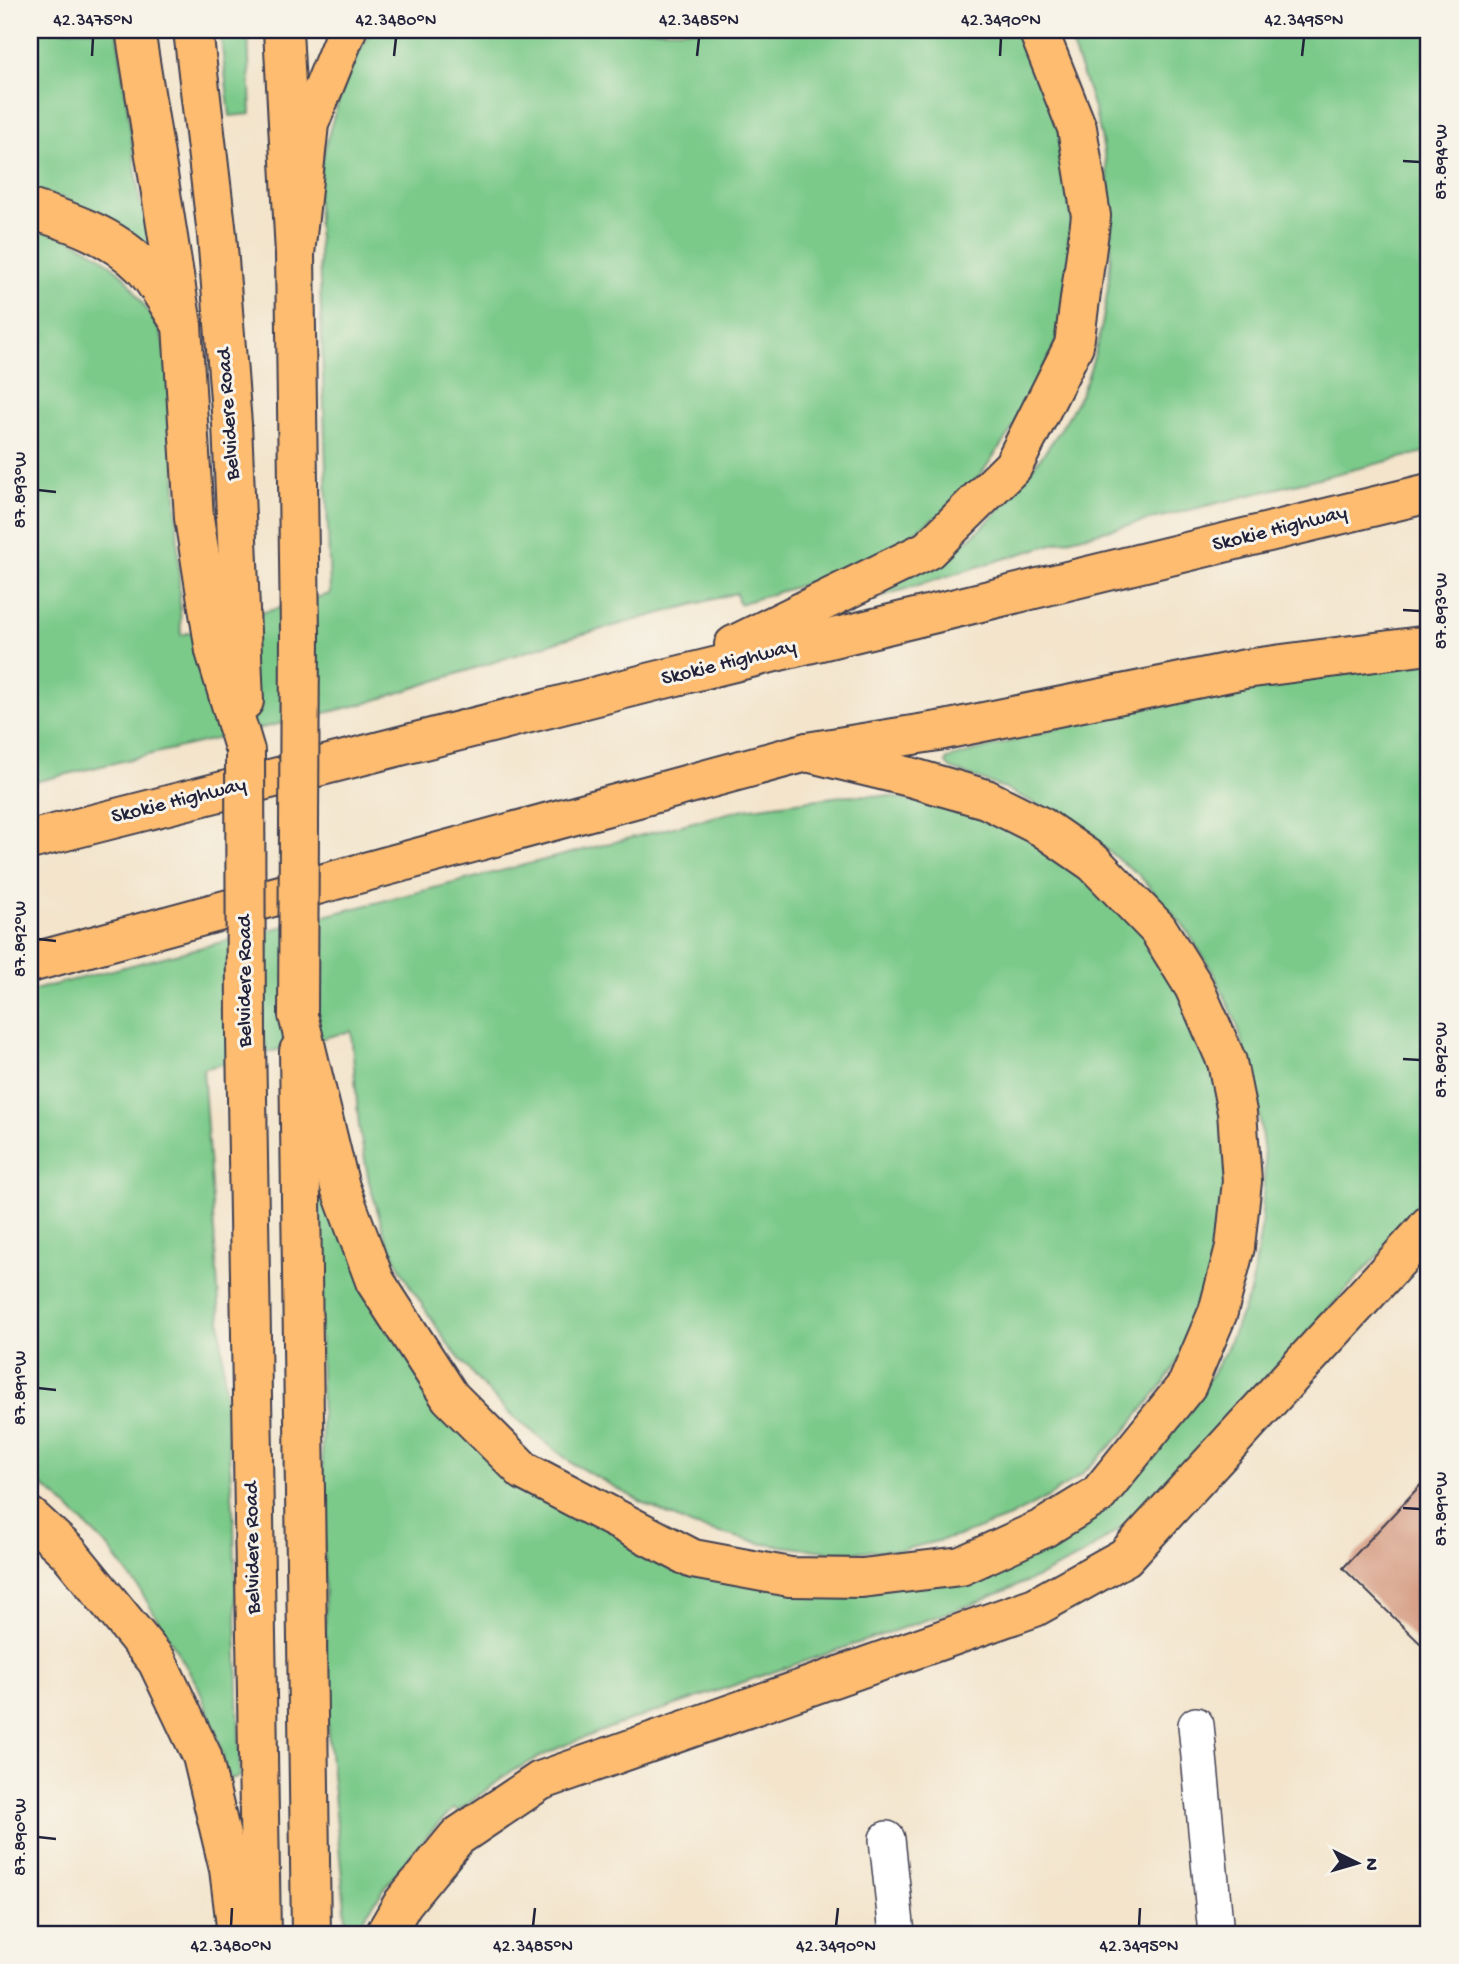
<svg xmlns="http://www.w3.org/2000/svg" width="1459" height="1964" font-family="'Gochi Hand',sans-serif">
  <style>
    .green { fill: #7bca8a; stroke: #4e7662; stroke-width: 2 }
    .building { fill: #d69c83 }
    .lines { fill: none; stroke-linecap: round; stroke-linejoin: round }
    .minor-casing { stroke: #413f51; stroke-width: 38 }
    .major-casing { stroke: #413f51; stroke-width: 42 }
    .highway-casing { stroke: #413f51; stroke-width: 42 }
    .minor { stroke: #fff; stroke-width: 35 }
    .major { stroke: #fdbc6f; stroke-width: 38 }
    .highway { stroke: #fdbc6f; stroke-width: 38 }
    .major-bridge-casing { stroke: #413f51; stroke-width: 42; stroke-linecap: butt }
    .major-bridge { stroke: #fdbc6f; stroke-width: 38 }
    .ticks { fill: none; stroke: #22223b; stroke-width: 2.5 }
    .labels { text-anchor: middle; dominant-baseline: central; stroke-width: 6; stroke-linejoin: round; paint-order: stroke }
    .street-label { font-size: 21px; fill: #22223b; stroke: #f7f3e8 }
    .neatline { fill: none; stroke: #22223b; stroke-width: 2.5 }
    .ticks-label { font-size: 18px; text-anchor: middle; fill: #22223b }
  </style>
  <rect width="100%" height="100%" fill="#f7f3e8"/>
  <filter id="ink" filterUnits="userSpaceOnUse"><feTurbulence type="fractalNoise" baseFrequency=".0143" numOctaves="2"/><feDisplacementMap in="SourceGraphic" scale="14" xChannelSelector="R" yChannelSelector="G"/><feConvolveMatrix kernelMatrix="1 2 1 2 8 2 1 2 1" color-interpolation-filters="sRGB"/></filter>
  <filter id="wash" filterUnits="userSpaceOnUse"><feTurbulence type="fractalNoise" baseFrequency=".00686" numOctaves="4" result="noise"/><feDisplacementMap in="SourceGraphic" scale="28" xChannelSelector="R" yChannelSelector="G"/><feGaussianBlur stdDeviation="1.57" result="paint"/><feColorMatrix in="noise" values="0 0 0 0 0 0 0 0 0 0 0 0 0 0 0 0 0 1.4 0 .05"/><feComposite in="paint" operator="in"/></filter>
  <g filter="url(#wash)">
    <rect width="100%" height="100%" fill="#f3e4cb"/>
    <g class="green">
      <path d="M 30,30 L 117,30 L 140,201 L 157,250 L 156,256 L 112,222 L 64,198 L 30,192 Z"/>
      <path d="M 220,30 L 248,30 L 251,114 L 230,116 Z"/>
      <path d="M 371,30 L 1021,30 L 1055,106 L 1074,229 L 1057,341 L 1013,428 L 981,474 L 939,515 L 882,553 L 828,577 L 739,604 L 736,593 L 565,639 L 367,703 L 30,783 L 30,227 L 71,239 L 99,255 L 127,279 L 160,331 L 172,375 L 181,635 L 330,594 L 317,188 C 326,132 343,79 371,30 Z"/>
      <path d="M 1066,30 L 1429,30 L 1429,451 L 1059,542 L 804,620 C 859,597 918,577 966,541 C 991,522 1011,496 1030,471 C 1050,447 1075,410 1086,381 C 1114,304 1118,216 1101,136 C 1093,99 1079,65 1066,30 Z"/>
      <path d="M 1429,660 L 1429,1199 L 1165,1489 L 1125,1525 L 1081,1556 L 1038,1577 L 973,1604 L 617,1725 L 558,1748 L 512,1771 L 458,1811 L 453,1809 C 414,1846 384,1888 354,1932 L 347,1930 L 327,1722 L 317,1165 L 428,1383 L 671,1556 L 953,1577 L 1188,1414 L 1226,1350 L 1251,1291 L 1261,1229 L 1265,1162 L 1259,1114 L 1251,1072 L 1236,1021 L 1214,974 L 1184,926 L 1139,875 L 1068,820 L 1008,790 L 950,768 L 946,763 L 947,759 L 1106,715 L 1254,687 Z"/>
      <path d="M 849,795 L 888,796 L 967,813 L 1025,837 L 1107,894 L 1145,933 L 1200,1024 L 1227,1135 L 1223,1228 L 1190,1341 L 1164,1383 L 1123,1434 L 1081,1475 L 1048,1497 L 1010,1517 L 959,1536 L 901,1550 L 834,1552 L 764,1544 L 693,1526 L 649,1506 L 573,1464 L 509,1413 L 480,1383 L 449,1346 L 407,1281 L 386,1239 L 369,1182 L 359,1127 L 351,1031 L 203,1069 L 234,1524 L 240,1777 L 229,1779 L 216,1732 L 198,1686 L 140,1590 L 108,1547 L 58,1498 L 30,1476 L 30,991 L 744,809 Z"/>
    </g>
    <g id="blocks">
      <path class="building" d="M 1429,1476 L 1429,1652 L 1343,1568 Z"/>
    </g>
  </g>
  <g filter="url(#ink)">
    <use href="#blocks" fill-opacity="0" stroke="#413f51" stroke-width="2"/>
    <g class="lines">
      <defs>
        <g id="minor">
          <path d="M 1196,1725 L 1216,1934"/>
          <path d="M 887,1839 L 897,1934"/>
        </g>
        <g id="major">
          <path d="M 135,30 L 182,325 L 194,518 L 215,651 L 245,751"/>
          <path d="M 193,30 L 217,235 L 232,424 L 244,701"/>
          <path d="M 283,30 L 295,254 L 300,634"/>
          <path d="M 246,1037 L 261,1934"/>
          <path d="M 299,1051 L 311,1934"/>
          <path d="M 385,1934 L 403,1903 L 457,1837 L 540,1781 L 1035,1607 L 1125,1557 L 1429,1226"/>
        </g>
        <g id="highway">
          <path d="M 30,209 C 69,221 112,235 142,266 C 157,282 169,306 182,325"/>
          <path d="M 295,254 L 309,124 L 347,30"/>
          <path d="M 734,645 L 928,550 L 1013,466 L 1074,345 L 1091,216 L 1077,128 L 1038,30"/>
          <path d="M 30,840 L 652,682 L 1429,493"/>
          <path d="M 30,963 L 807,752 L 944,730 L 1245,669 L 1429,645"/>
          <path d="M 298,1015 L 340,1187 L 375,1281 L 450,1397 L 524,1471 L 693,1559 L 790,1577 L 862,1578 L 961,1566 L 1044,1528 L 1098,1495 L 1187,1385 L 1218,1312 L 1235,1247 L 1242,1181 L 1237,1112 L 1227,1062 L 1194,987 L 1158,929 L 1094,863 L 1042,827 L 986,799 L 910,777 L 807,752"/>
          <path d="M 1426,1229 L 1429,1225"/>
          <path d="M 30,1517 L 69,1553 L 157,1661 L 202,1756 L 229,1869 L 237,1934"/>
        </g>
      </defs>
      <use href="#minor" class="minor-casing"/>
      <use href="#major" class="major-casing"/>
      <use href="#highway" class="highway-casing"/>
      <use href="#minor" class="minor"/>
      <use href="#major" class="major"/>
      <use href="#highway" class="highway"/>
      <defs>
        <g id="major-bridge">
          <path d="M 245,751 L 246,1037"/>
          <path d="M 298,1015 L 300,634"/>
        </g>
      </defs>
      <use href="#major-bridge" class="major-bridge-casing"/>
      <use href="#major-bridge" class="major-bridge"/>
    </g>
  </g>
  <path class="ticks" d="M 92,56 L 93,38M 394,56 L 396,38M 697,56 L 699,38M 1000,56 L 1001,38M 1302,56 L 1304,38M 1403,161 L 1420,162M 38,490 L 56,492M 1403,610 L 1420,611M 38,939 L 56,941M 1403,1059 L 1420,1060M 38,1388 L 56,1390M 1403,1508 L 1420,1509M 38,1837 L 56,1839M 231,1926 L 232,1908M 533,1926 L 535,1908M 836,1926 L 838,1908M 1139,1926 L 1140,1908"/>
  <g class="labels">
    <g class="street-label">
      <text transform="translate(230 414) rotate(-94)">Belvidere Road</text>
      <text transform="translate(1280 530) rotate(-14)">Skokie Highway</text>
      <text transform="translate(729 664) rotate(-14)">Skokie Highway</text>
      <text transform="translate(179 802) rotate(-14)">Skokie Highway</text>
      <text transform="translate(246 981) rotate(-90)">Belvidere Road</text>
      <text transform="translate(254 1548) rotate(-91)">Belvidere Road</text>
    </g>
  </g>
  <rect width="1459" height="1964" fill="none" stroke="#f7f3e8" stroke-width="77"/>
  <g transform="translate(1357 1863) rotate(95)" stroke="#f7f3e8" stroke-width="5" paint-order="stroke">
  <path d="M0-5L12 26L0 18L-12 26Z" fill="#22223b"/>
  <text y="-10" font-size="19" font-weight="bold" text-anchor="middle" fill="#22223b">N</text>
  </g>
  <rect x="38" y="38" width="1382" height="1888" class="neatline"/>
  <g class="ticks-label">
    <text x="93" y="25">42.3475°N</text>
    <text x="396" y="25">42.3480°N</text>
    <text x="699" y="25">42.3485°N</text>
    <text x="1001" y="25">42.3490°N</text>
    <text x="1304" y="25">42.3495°N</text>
    <text transform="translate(1440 162) rotate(-90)" y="6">87.894°W</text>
    <text transform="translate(19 490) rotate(-90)" y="6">87.893°W</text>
    <text transform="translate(1440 611) rotate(-90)" y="6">87.893°W</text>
    <text transform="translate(19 939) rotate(-90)" y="6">87.892°W</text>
    <text transform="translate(1440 1060) rotate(-90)" y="6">87.892°W</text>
    <text transform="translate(19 1388) rotate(-90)" y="6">87.891°W</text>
    <text transform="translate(1440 1509) rotate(-90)" y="6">87.891°W</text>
    <text transform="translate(19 1837) rotate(-90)" y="6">87.890°W</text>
    <text x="231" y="1951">42.3480°N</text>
    <text x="533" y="1951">42.3485°N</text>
    <text x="836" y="1951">42.3490°N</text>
    <text x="1139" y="1951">42.3495°N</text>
  </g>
</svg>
